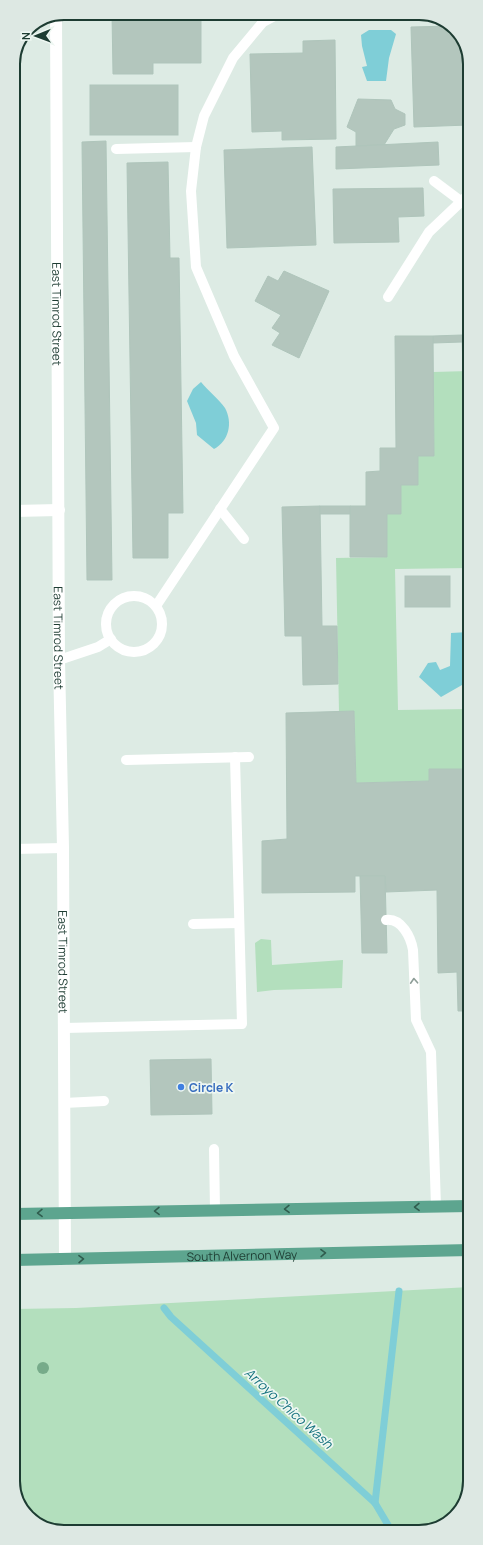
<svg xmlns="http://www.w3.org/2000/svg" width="483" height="1545" font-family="Manrope,sans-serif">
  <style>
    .green { fill: #b3dfbd }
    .water { fill: #7fced7 }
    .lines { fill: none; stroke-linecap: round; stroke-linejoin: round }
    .stream { stroke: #7fced7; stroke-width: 7 }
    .building { fill: #b3c6bd; stroke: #afc5bb }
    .service { stroke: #fff; stroke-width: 10 }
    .minor { stroke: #fff; stroke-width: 12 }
    .primary { stroke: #5da58f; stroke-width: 12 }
    .tree { fill: #77ab8a }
    .oneway { stroke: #8e9e98 }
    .oneway2 { stroke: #305c4e }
    .shop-dot { fill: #3f7fe0; stroke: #eef7f2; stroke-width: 1.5 }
    .labels { text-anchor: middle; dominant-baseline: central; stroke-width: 3.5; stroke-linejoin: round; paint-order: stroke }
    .street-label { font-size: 12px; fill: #1d3c32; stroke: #eef7f2 }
    .shop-label { font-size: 12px; font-weight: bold; fill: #366cbe; stroke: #eef7f2; text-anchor: start }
    .water-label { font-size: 13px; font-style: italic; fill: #12717d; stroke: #eef7f2 }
    .rim { fill: none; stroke: #1d3c32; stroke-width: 2 }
  </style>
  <rect width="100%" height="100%" fill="#ddebe4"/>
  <g class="green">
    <path d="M 469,371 L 469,568 L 395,569 L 398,710 L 469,709 L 469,769 L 429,769 L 429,781 L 356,783 L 354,711 L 339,712 L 336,558 L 387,557 L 387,514 L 401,514 L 401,485 L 418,485 L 418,456 L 434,456 L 433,372 Z"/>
    <path d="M 261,939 L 271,940 L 272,965 L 343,960 L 342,988 L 274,990 L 257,992 L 255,943 Z"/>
    <path d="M 470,1287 L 470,1481 L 459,1512 L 432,1530 L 61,1532 L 31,1519 L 15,1494 L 14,1309 L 76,1308 Z"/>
  </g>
  <g class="water">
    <path d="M 369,30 L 391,30 L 396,34 L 389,58 L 386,81 L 367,81 L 362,67 L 367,66 L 362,46 L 361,35 Z"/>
    <path d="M 201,382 C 208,391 219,399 225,408 C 233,423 229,441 214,449 L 197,435 L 196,423 L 187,401 L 193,389 Z"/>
    <path d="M 469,632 L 469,681 L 441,697 L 419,677 L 428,663 L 436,662 L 440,670 L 450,666 L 451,633 Z"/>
  </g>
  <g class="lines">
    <g class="stream">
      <path d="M 164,1308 L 171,1317 L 375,1503 L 391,1530"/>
      <path d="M 375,1503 L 399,1291"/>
    </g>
  </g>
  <g class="building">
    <path d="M 112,13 L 201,13 L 201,63 L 153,63 L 153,74 L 113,74 Z"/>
    <path d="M 452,26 L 468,51 L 468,125 L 414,127 L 411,27 Z"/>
    <path d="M 335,40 L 336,139 L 282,140 L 282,131 L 252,132 L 250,54 L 303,53 L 303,41 Z"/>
    <rect x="90" y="85" width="88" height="50"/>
    <path d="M 358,99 L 391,100 L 395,109 L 405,114 L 405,125 L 394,129 L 384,145 L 356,146 L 356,132 L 347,127 Z"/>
    <path d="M 106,141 L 112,580 L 87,580 L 82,142 Z"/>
    <path d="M 438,142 L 439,165 L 336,169 L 336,147 Z"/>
    <path d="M 312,147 L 316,245 L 227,248 L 224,150 Z"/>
    <path d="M 168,162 L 170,258 L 179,258 L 183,513 L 168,513 L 168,558 L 133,558 L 127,163 Z"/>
    <path d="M 423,188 L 424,216 L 398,217 L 399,242 L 334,243 L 333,189 Z"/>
    <path d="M 284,271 L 329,291 L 299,358 L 272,345 L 280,333 L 272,328 L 281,315 L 255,301 L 268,276 L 278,281 Z"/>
    <path d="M 462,335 L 469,335 L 469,371 L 463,371 Z"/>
    <path d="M 462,335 L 462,342 L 433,343 L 433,336 Z"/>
    <path d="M 395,336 L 433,336 L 434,456 L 418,456 L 418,485 L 401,485 L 401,514 L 387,514 L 387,557 L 350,557 L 350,506 L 366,506 L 366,472 L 380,471 L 380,448 L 396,448 Z"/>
    <path d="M 320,506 L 322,626 L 337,626 L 338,684 L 303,685 L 302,636 L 285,636 L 282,507 Z"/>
    <rect x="320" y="506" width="30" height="8"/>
    <rect x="405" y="576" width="45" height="31"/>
    <path d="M 354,711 L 356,783 L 429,781 L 429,769 L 469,769 L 469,1011 L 458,1011 L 457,972 L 438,973 L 437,890 L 386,892 L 385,876 L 355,876 L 355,892 L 262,893 L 262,841 L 287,839 L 286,713 Z"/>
    <path d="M 360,876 L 385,876 L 387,953 L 362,953 Z"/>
    <rect x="14" y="880" width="5" height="33"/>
    <path d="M 211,1059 L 212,1114 L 151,1115 L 150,1060 Z"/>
  </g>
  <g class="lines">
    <g class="service">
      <path d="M 116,149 L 196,147"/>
      <path d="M 434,181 L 462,202"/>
      <path d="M 388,297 L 429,232 L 468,195"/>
      <path d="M 220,509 L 244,539"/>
      <circle cx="134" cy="624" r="28"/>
      <path d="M 156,606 L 274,428 L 234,356 L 196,267 L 191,191 L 196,147 L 204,116 L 233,58 L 263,22 L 280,13"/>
      <path d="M 59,660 L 98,647 L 111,639"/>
      <path d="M 126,760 L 249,757"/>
      <path d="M 14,849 L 63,848"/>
      <path d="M 386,920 C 402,918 411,938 413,950 L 416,1020 L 431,1052 L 436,1207"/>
      <path d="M 193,924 L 239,923"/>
      <path d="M 64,1028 L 242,1024 L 235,757"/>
      <path d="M 64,1103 L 104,1101"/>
      <path d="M 214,1149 L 215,1210"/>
    </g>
    <g class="minor">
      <path id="s1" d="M 56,17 L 59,660 L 63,848 L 65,1259"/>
      <path d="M 14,511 L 59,510"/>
    </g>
    <g class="primary">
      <path d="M 14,1214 L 470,1206"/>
      <path id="s2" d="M 14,1260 L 470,1250"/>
    </g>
  </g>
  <circle class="tree" cx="43" cy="1368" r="6"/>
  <defs><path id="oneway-chevron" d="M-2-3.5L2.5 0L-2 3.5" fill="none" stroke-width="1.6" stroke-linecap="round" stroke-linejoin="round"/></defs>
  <use class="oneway" href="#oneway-chevron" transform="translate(414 981) rotate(-93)"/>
  <g class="oneway2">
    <use href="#oneway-chevron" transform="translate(417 1207) rotate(179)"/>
    <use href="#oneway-chevron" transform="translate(287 1209) rotate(179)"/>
    <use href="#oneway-chevron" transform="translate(157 1211) rotate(179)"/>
    <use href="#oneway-chevron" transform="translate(40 1213) rotate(179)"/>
    <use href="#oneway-chevron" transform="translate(323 1253) rotate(-1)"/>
    <use href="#oneway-chevron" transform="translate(81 1259) rotate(-1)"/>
  </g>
  <circle class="shop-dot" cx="181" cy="1087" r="4"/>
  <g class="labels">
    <g class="street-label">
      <text stroke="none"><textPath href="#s1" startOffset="297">East Timrod Street</textPath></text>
      <text stroke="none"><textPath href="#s1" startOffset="621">East Timrod Street</textPath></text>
      <text stroke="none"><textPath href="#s1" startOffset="945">East Timrod Street</textPath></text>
      <text stroke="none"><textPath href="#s2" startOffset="228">South Alvernon Way</textPath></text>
    </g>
    <g class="shop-label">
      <text x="189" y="1087">Circle K</text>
    </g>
    <g class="water-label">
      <text transform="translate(289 1408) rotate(42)">Arroyo Chico Wash</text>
    </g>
  </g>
  <path d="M0 0H483V1545H0ZM64 20H419A44 44 0 0 1 463 64V1481A44 44 0 0 1 419 1525H64A44 44 0 0 1 20 1481V64A44 44 0 0 1 64 20Z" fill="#dde8e3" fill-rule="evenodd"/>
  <path class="rim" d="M64 20H419A44 44 0 0 1 463 64V1481A44 44 0 0 1 419 1525H64A44 44 0 0 1 20 1481V64A44 44 0 0 1 64 20Z"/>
  <g transform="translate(36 36) rotate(269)" stroke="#eef7f2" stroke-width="3" paint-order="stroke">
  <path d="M0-3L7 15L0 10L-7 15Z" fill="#1d3c32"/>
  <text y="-6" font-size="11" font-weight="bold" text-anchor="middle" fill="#1d3c32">N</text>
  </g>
</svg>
